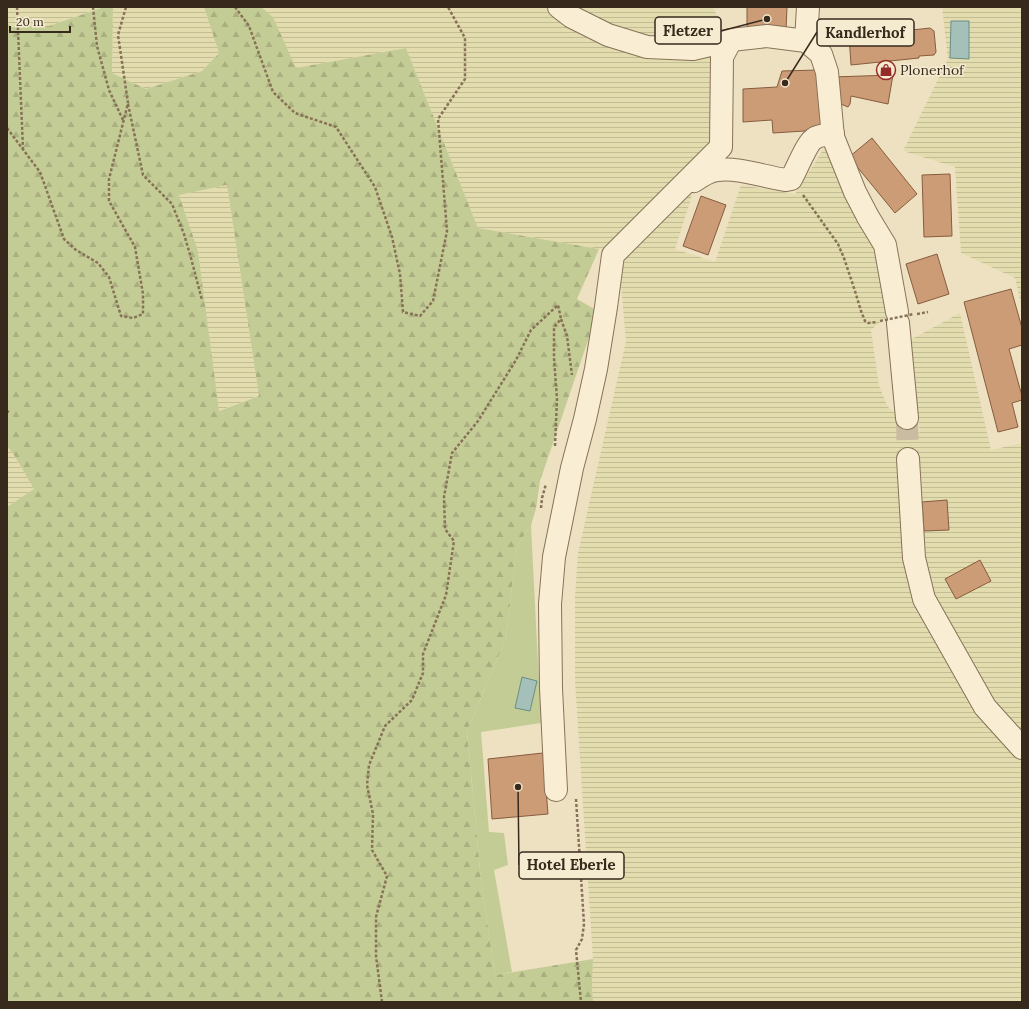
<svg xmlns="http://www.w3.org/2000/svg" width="1029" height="1009" font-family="Lora,serif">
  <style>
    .farmland { fill: url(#farmland-rules) }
    .green { fill: #c4cc95 }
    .forest { fill: url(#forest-firs); fill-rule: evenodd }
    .water { fill: #a4c0b8; stroke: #6b8e86 }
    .building { fill: #cc9c77; stroke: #865c3e }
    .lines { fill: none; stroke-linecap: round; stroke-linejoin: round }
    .minor-tunnel { stroke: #c9bca0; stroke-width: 22; stroke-dasharray: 22 11; stroke-linecap: butt }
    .minor-casing { stroke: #877258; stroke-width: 24 }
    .path { stroke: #877258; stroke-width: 2.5; stroke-dasharray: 3 2; stroke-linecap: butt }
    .minor { stroke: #f9eed4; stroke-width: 22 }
    .path-bridge { stroke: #877258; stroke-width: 2.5; stroke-dasharray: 3 2; stroke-linecap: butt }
    .labels { text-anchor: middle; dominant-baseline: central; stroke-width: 3; stroke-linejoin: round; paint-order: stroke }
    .poi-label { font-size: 14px; fill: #372a1d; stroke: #f5ebd0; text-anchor: start }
    .leader { fill: none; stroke: #372a1d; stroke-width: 1.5 }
    .callout-dot { fill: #372a1d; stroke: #f5ebd0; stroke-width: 1.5 }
    .callout { fill: #f5ebd0; stroke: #372a1d; stroke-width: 1.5 }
    .callout-label { font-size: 15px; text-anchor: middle; font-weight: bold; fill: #372a1d }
  </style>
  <defs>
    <pattern id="farmland-rules" width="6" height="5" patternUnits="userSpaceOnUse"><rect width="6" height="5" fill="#e3dcae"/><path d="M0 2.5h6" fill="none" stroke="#c3bd95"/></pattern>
    <pattern id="forest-firs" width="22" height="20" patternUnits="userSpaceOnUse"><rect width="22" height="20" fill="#c4cc95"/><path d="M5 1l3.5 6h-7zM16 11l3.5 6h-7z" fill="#a9af80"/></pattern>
  </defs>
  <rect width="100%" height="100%" fill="#eee1c1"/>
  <g class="farmland">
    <path d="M 7,7 L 104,7 L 49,26 L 10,27 L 7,22 Z"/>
    <path d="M 113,7 L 204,7 L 219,53 L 202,71 L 146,89 L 112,73 Z"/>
    <path d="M 261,7 L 713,7 L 722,26 L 713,68 L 711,136 L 675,249 L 715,262 L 741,185 L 795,194 L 823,150 L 833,151 L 883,255 L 892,312 L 871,330 L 879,386 L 888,407 L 920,433 L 908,341 L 960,313 L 991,450 L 1022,443 L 1022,1002 L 593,1002 L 592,986 L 593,959 L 575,681 L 575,596 L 578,553 L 626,341 L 618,252 L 478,228 L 406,48 L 295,68 L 273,17 Z"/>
    <path d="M 942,7 L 1022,7 L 1022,309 L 1015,278 L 961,253 L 955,167 L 903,151 L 948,59 Z"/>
    <path d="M 227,185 L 259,396 L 218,411 L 198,251 L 179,195 Z"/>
    <path d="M 7,446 L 14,455 L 34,489 L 7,507 Z"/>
  </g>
  <path class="green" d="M 531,525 L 541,723 L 481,732 L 489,832 L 504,833 L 508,865 L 494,870 L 512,972 L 495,975 L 481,880 L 467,731 L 506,638 L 517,546 Z"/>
  <path class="forest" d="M 104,7 L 113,7 L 112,73 L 146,89 L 202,71 L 219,53 L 204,7 L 261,7 L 273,17 L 296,68 L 406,48 L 478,228 L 599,249 L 577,299 L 598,311 L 540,481 L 536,509 L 531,525 L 517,546 L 506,638 L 467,731 L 481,880 L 495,975 L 593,959 L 592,986 L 593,1002 L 7,1002 L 7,507 L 34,489 L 14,455 L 7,446 L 7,22 L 10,27 L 49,26 ZM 227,185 L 259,396 L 219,411 L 198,251 L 179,195 Z"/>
  <g class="water">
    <path d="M 951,21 L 969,21 L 969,59 L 950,58 Z"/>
    <path d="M 522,677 L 537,681 L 530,711 L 515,708 Z"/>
  </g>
  <g class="building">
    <path d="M 742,7 L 787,7 L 786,30 L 747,30 L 747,7 Z"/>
    <path d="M 930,28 L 934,31 L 936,52 L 934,55 L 919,56 L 919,58 L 851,65 L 849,35 L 851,32 L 855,32 L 857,34 L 858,36 Z"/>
    <path d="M 817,70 L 823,127 L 820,130 L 773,133 L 772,120 L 743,122 L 743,89 L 777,87 L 782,71 Z"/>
    <path d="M 893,75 L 888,104 L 851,96 L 850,104 L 848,107 L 836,102 L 832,77 Z"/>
    <path d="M 872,138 L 917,194 L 895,213 L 849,157 Z"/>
    <path d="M 950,174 L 952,236 L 924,237 L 922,175 Z"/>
    <path d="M 701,196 L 726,205 L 708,255 L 683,246 Z"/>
    <path d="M 937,254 L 949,294 L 918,304 L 906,264 Z"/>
    <path d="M 1011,289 L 1022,328 L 1022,345 L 1009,349 L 1022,396 L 1022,400 L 1012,403 L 1018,427 L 998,432 L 964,302 Z"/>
    <path d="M 947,500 L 949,530 L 924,531 L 922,502 Z"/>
    <path d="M 980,560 L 991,581 L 956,599 L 945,579 Z"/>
    <path d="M 543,753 L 548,814 L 492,819 L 488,759 Z"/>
  </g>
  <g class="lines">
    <path class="minor-tunnel" d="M 907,418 L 908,459"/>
    <defs>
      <g id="minor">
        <path d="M 559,7 L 572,17 L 608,35 L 647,47 L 693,49 L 731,40 L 767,36 L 806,41 L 821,54 L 827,72 L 833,137 L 855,192 L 868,217 L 885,245 L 897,312"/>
        <path d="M 806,41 L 808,7"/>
        <path d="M 692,180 L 694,181 C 701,176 709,171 717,170 C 739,167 764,177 786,180 L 791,179 C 797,169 807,142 815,138 C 820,135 827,135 833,134"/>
        <path d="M 898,323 L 907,418"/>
        <path d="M 908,459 L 914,558 L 924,599 L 985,707 L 1022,748"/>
        <path d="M 556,790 L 551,688 L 550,604 L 554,557 L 572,468 L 585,419 L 596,369 L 606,307 L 613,255 L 721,147 L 722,57 L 731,40"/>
      </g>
    </defs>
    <use href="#minor" class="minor-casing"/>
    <g class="path">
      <path d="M 17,7 L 23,149"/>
      <path d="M 93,7 L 97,46 L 109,90 L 123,120"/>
      <path d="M 235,7 L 249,26 L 273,92 L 295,113 L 336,127 L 375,187 L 392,237 L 400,274 L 403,312 L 420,316 L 433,301 L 447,231 L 438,119 L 465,79 L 465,38 L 448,7"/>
      <path d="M 128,104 L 143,175 L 172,204 L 184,234 L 191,258 L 202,300"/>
      <path d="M 7,128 L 40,172 L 64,239 L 76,250 L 98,263 L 109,277 L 121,316 L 133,318 L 143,314 L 143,294 L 135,247 L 109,201 L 109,179 L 128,103 L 118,35 L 126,7"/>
      <path d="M 803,195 L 838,244 L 844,258 L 855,291 L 861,311 L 865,321 L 868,323 L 877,322"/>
      <path d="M 917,314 L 928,312"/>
      <path d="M 7,411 L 9,412"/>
      <path d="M 555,446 L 557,399 L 554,358 L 554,327 L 561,319 L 567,336 L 572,375"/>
      <path d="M 541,508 L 542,498 L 546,484"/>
      <path d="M 576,799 L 584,924 L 582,939 L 576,950 L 581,1002"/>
      <path d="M 382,1002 L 376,956 L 376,917 L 387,876 L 372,850 L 373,814 L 367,785 L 369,765 L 385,726 L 412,700 L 423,673 L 423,654 L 446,595 L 454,541 L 445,529 L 444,497 L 452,453 L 478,421 L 516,360 L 531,330 L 558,305 L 561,319"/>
    </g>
    <use href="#minor" class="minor"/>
    <path class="path-bridge" d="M 880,321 L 914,314"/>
  </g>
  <defs>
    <symbol id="shop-ring" viewBox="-11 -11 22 22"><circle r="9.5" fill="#f5ebd0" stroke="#962a29" stroke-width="1.5"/><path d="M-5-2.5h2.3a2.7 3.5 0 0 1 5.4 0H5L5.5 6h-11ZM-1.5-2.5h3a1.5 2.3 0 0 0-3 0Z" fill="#962a29"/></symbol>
  </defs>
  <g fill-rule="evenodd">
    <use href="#shop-ring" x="875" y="59" width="22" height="22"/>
  </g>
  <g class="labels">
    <g class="poi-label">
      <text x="900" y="70">Plonerhof</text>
    </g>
  </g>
  <path class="leader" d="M767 19L721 31M785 83L817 32M518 787L519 865"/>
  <g class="callout-dot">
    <circle cx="767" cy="19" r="4"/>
    <circle cx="785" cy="83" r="4"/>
    <circle cx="518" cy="787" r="4"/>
  </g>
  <g class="callout">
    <rect x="655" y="17" width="66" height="27" rx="4"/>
    <rect x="817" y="19" width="97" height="27" rx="4"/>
    <rect x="519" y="852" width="105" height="27" rx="4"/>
  </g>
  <g class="callout-label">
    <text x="688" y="36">Fletzer</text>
    <text x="865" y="38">Kandlerhof</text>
    <text x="571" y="870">Hotel Eberle</text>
  </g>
  <rect width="1029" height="1009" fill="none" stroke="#372a1d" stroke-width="16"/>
  <path d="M10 26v6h60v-6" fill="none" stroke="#372a1d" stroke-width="2"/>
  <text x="16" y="26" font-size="12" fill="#372a1d" stroke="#f5ebd0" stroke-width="3" paint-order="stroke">20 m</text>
</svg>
